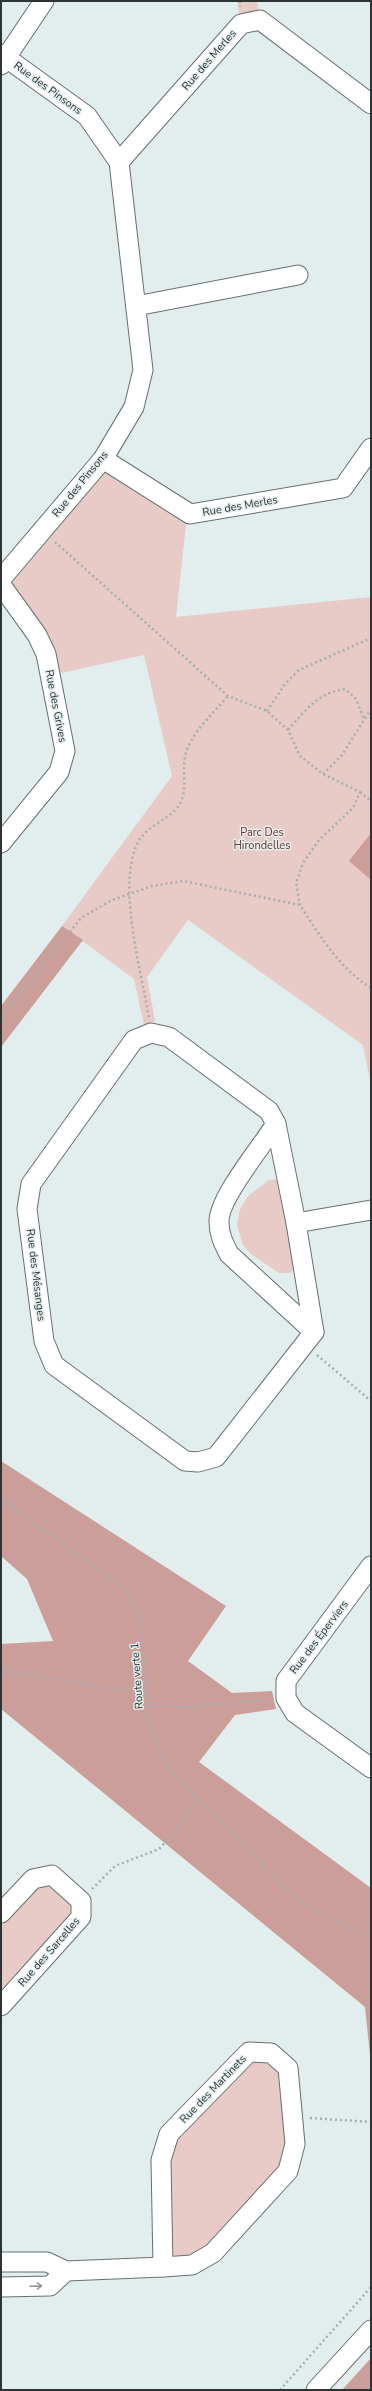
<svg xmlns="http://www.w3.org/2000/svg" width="372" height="2391" font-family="'Nunito Sans',sans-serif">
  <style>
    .green { fill: #e8cac6 }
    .forest { fill: #cc9e99 }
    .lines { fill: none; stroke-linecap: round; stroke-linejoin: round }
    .minor-casing { stroke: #667070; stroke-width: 21 }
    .path { stroke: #a6afaf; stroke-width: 2.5; stroke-dasharray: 2 3; stroke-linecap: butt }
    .minor { stroke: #fff; stroke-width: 19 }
    .oneway { stroke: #969999 }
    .labels { text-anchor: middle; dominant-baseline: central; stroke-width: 3; stroke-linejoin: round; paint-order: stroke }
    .street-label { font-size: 11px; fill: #2e3333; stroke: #e2eded }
    .park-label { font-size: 11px; fill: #713531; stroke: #e2eded }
  </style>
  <rect width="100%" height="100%" fill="#e2eded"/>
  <g class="green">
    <path d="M 237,1 L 257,1 L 260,20 L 241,24 Z"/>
    <path d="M 104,463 L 187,516 L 176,617 L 371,597 L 371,1085 L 363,1045 L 188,920 L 147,977 L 155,1021 L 144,1025 L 134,979 L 62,926 L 172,776 L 144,655 L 56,674 L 50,638 L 4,581 Z"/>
    <path d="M 280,1179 L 299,1266 L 290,1273 L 279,1273 L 252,1255 L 243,1245 L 237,1225 L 240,1209 L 248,1196 L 269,1180 Z"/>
    <path d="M 52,1875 L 81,1917 L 1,2006 L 1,1913 Z"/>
    <path d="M 249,2052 L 288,2068 L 288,2171 L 213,2253 L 163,2267 L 169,2134 Z"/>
  </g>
  <g class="forest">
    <path d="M 371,833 L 371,880 L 349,861 Z"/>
    <path d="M 62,926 L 83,940 L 1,1047 L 1,1006 Z"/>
    <path d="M 1,1461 L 226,1606 L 188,1661 L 232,1693 L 272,1691 L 276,1709 L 235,1715 L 199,1762 L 371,1888 L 371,2065 L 365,2007 L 1,1709 L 1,1644 L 53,1641 L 27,1579 L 1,1556 Z"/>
    <path d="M 371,2358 L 371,2390 L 342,2390 Z"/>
  </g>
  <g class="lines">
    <defs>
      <g id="minor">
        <path d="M 1,54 L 87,116 L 119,162 L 143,370 L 134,407 L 103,459 L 1,579"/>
        <path d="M 1,65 L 44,1"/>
        <path d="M 119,162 L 241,24 L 260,20 L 371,104"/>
        <path d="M 136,306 L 298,275"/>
        <path d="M 103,459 L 190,514 L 343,488 L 371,448"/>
        <path d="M 1,585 L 37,635 L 46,654 L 65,751 L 59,772 L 1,843"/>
        <path d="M 151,1033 L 169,1037 L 269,1111 L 276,1124 L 296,1223 L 314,1332 L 216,1457 L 198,1462 L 185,1461 L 54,1365 L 44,1341 L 27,1209 L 31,1184 L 134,1040 Z"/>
        <path d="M 276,1124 C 262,1146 218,1199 219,1222 C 219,1235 224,1244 229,1254 L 314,1332"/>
        <path d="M 296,1223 L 371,1210"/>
        <path d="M 371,1566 L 286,1681 L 286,1698 L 295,1713 L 371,1768"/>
        <path d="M 1,1913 L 33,1879 L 52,1875 L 81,1901 L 81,1917 L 1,2006"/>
        <path d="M 249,2052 L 271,2053 L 288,2068 L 295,2144 L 288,2171 L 213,2253 L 192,2265 L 163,2267 L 161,2160 L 169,2134 Z"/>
        <path d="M 1,2262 L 47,2262 L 66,2271 L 163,2267"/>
        <path d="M 1,2287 L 50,2286 L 66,2271"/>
        <path d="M 316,2390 L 371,2330"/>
      </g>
    </defs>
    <use href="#minor" class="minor-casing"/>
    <g class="path">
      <path d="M 240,1 L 240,7"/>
      <path d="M 55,542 L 228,696 L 267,711 L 288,730 L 300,756 L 323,774 L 360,792 L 353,808 L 319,840 L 303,863 L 296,883 L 300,905"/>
      <path d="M 267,711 L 285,684 L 299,670 L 371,638"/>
      <path d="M 288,730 C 306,710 317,693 345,689 L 356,699 L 364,719"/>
      <path d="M 323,774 L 342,755 L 371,709"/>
      <path d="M 360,792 L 371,801"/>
      <path d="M 149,1017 C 141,971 115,878 140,839 C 149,825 170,819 179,805 C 188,791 182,772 185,757 C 189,734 214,713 228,696"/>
      <path d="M 1,1018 L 81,918 L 112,900 L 152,886 L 183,881 L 300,905 C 320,936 339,968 371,988"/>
      <path d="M 317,1355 L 371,1401"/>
      <path d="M 1,1499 L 125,1589 L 140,1614 L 148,1694 C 144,1720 157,1745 168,1767 L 293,1896 L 319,1914 L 371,1936"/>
      <path d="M 1,1670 L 148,1694"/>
      <path d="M 146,1706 L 192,1707 L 269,1699"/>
      <path d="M 92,1889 L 115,1866 L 159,1849 L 178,1829 L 196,1798"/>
      <path d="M 310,2118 L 371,2122"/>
      <path d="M 280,2390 L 371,2287"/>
    </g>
    <use href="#minor" class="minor"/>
  </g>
  <defs><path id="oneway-shaft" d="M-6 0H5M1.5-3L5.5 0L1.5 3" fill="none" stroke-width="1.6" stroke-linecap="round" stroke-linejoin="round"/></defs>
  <use class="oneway" href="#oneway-shaft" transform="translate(36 2286) rotate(-2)"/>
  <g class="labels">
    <g class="street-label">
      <text transform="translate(209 60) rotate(-49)">Rue des Merles</text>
      <text transform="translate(48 88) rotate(36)">Rue des Pinsons</text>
      <text transform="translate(80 484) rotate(-51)">Rue des Pinsons</text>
      <text transform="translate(240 506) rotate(-10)">Rue des Merles</text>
      <text transform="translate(56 706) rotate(79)">Rue des Grives</text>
      <text transform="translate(36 1275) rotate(83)">Rue des Mésanges</text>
      <text transform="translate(319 1637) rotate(-53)">Rue des Éperviers</text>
      <text transform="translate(137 1676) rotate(-94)">Route verte 1</text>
      <text transform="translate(49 1952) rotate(-49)">Rue des Sarcelles</text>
      <text transform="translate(213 2089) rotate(-46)">Rue des Martinets</text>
    </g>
    <g class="park-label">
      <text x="262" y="832">Parc Des<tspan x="262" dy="13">Hirondelles</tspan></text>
    </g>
  </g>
  <rect width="372" height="2391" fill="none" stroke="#2e3333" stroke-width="4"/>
</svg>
